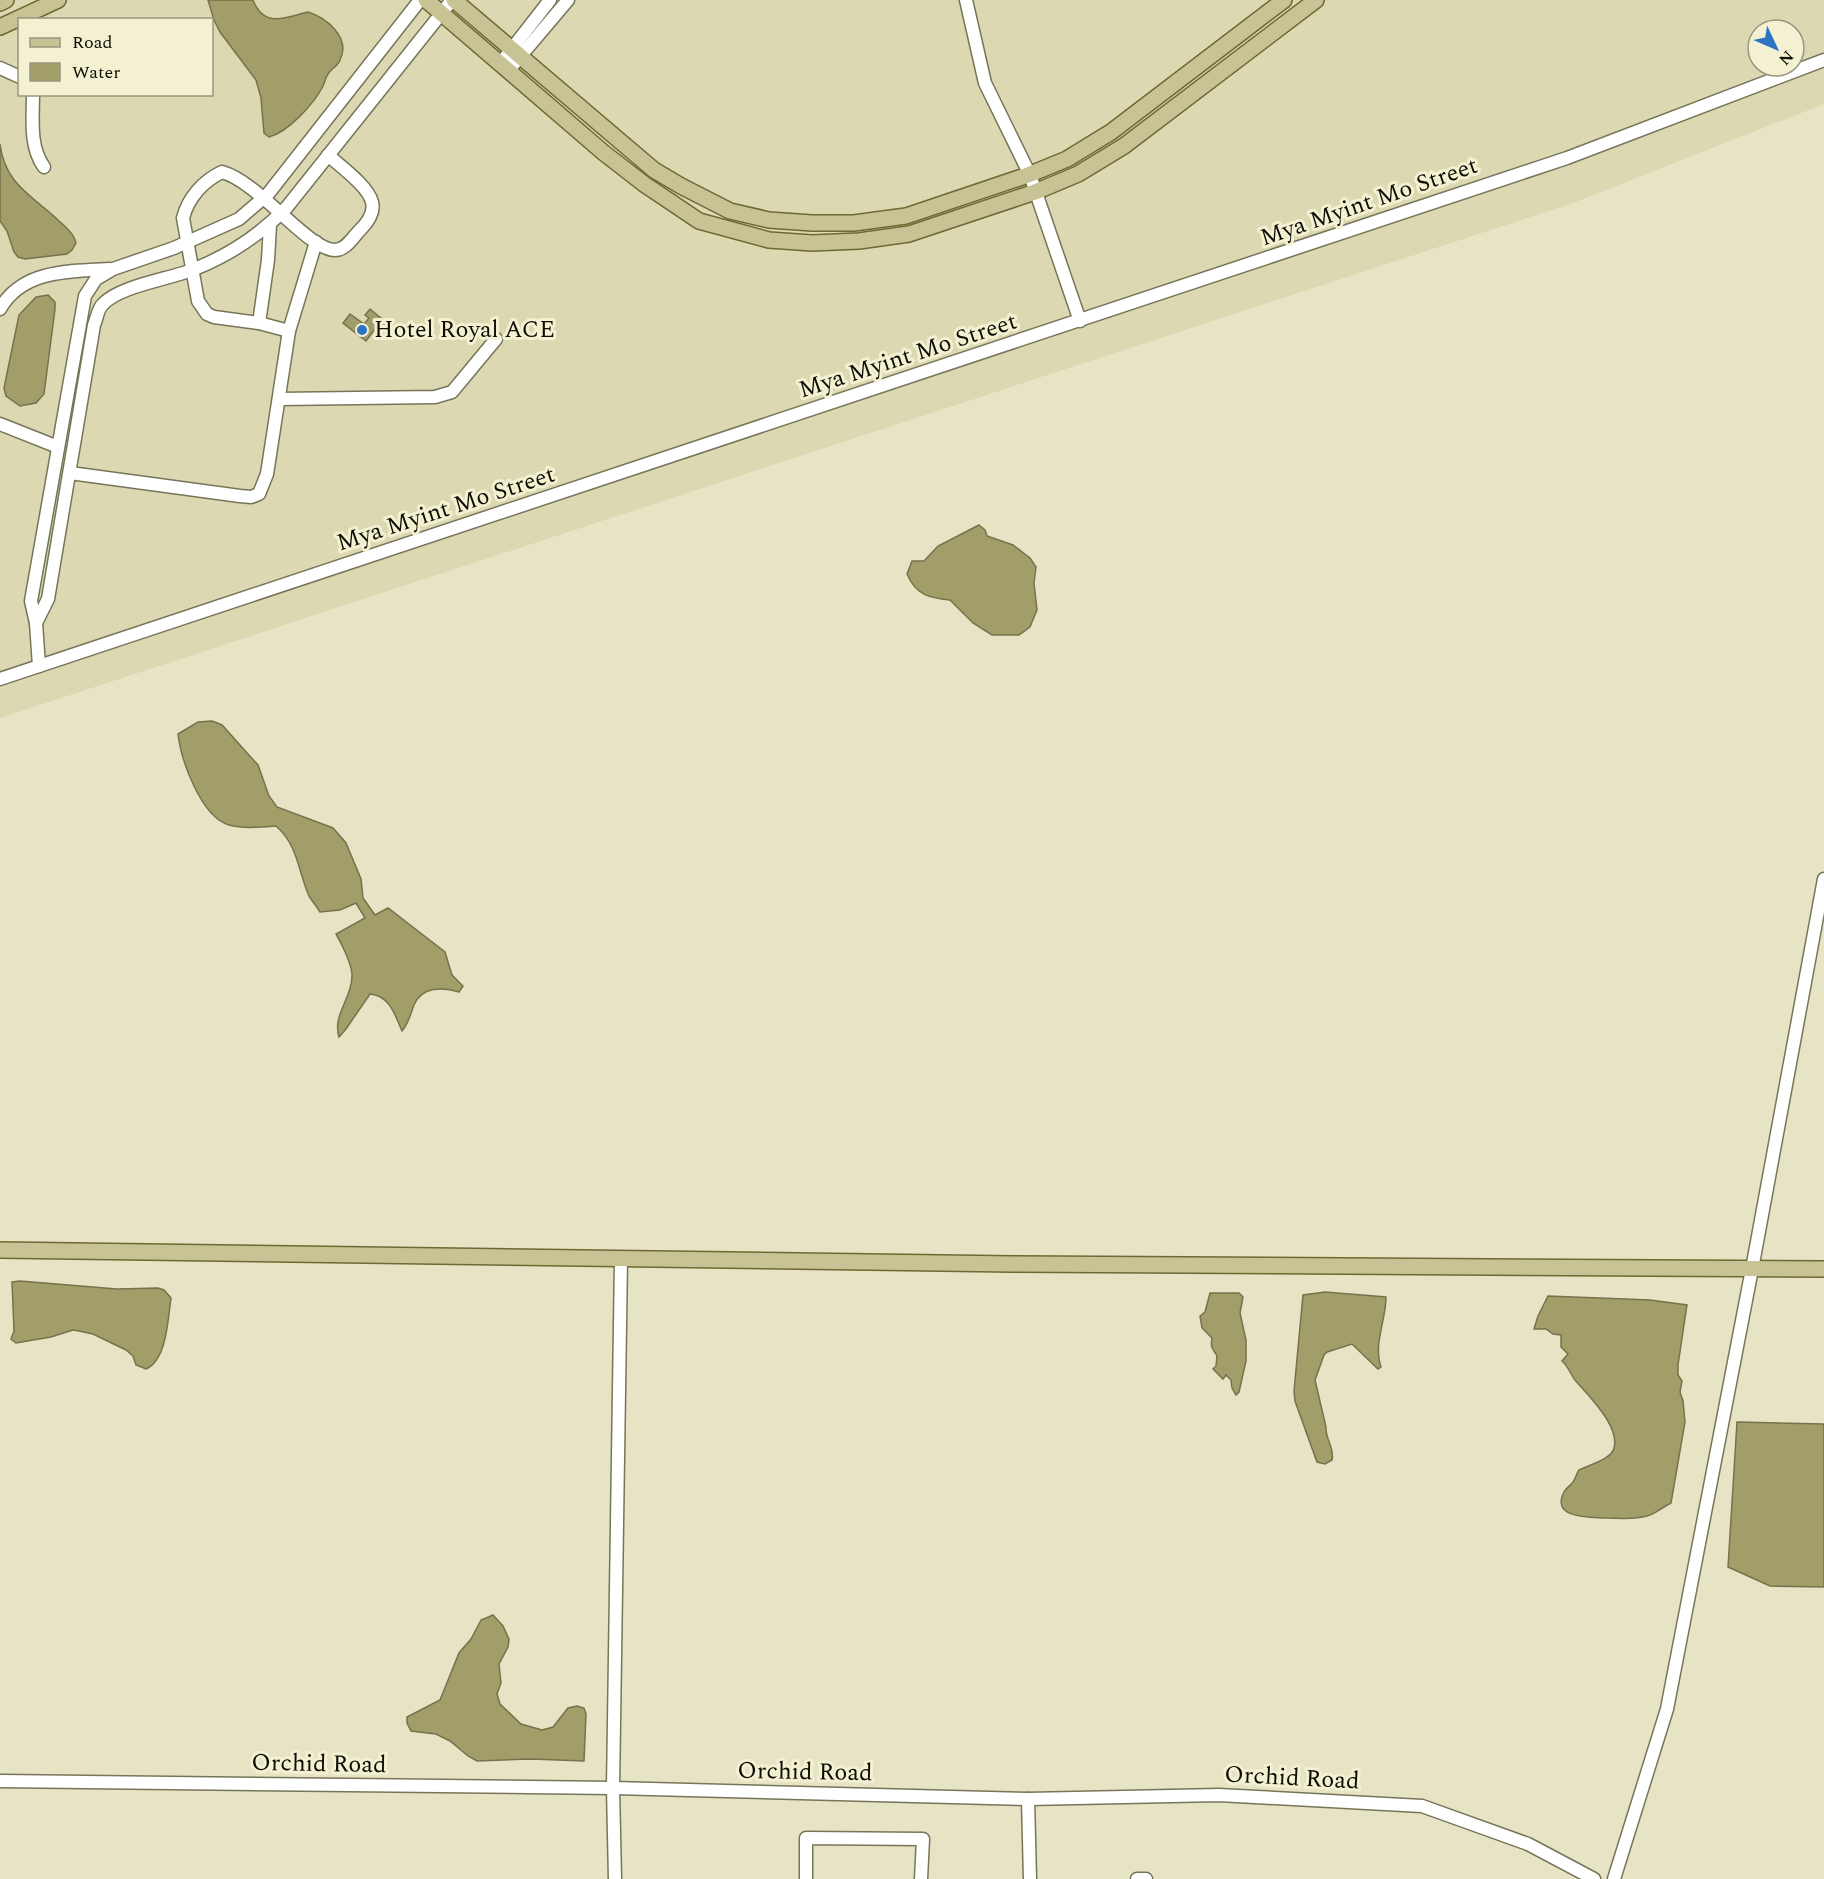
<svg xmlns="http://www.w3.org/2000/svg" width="1824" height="1879" font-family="Spectral,serif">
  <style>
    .built { fill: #dbd8b2; fill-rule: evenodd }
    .water { fill: #a29e6a; stroke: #76724b; stroke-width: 1.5 }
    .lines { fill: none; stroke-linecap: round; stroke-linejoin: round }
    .minor-casing { stroke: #777559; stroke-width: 15 }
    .major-casing { stroke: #6e6933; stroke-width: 18 }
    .minor { stroke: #fff; stroke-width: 12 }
    .major { stroke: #c7c394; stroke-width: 15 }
    .poi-dot { fill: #2c73c4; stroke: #f3f1d2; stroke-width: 2 }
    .labels { text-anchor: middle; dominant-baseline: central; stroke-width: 6; stroke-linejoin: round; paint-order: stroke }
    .street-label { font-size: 24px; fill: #0e0d04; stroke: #f3f1d2 }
    .poi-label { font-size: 24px; fill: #0e0d04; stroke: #f3f1d2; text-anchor: start }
  </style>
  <rect width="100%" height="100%" fill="#e6e4c5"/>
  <path class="built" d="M 0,0 L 1824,0 L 1824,104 L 1573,203 L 0,718 ZM 20,20 L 212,20 L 212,94 L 20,94 ZM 1758,30 L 1794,30 L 1794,66 L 1758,66 Z"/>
  <g class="water">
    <path d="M 208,0 L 253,0 C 264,29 286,17 308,12 C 327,18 351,38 340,60 C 338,66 331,69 328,74 C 325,78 325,82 323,86 C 314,104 288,132 269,137 L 264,133 L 261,98 L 256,80 L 220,32 L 214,20 Z"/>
    <path d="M 0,144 C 5,185 33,196 59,221 C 66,227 74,234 76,243 L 72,250 L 67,254 L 25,259 L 18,257 L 14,252 L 7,231 L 0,221 Z"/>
    <path d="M 48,295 L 55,302 L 55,309 L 44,394 L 36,403 L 20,406 L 6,396 L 4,388 L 19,315 L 36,297 Z"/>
    <path d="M 370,309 L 387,323 L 382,328 L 378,325 L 366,341 L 343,323 L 350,314 L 364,324 L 369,318 L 365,315 Z"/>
    <path d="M 979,525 L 985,530 L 987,536 L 1013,545 L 1030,558 L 1036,567 L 1034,583 L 1037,610 L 1030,627 L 1019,635 L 992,635 L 973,623 L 950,600 C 929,598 916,595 907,574 L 912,561 L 924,561 L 938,546 Z"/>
    <path d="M 212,721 L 222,725 L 258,765 L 269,796 L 277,807 L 333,828 L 346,843 L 361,879 L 363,898 L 375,915 L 388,908 L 445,952 L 452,975 L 463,986 L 459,992 C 443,987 422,986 414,1005 C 410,1015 409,1023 402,1031 C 395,1015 390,996 370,994 L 346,1029 L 339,1037 C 332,1015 353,997 352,974 C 351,961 342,945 336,934 L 365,918 L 356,903 L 340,910 L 320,912 C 317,907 312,901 309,896 C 298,871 298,845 276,826 C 261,827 244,829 229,825 C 201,817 181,760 178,734 L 198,722 Z"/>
    <path d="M 20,1281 L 117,1289 L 158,1288 L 164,1290 L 171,1298 C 168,1318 167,1360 146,1369 L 136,1365 L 133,1356 L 126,1350 L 93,1334 L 79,1331 L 73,1330 L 51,1337 L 16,1343 L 11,1339 L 14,1331 L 12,1282 Z"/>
    <path d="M 1325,1292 L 1386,1297 C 1386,1321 1373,1344 1381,1367 L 1378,1369 L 1352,1344 L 1327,1352 L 1324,1355 L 1315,1380 L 1326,1427 C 1325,1439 1335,1448 1332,1460 L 1325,1464 L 1317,1462 L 1295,1401 L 1294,1391 L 1303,1295 Z"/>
    <path d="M 1210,1293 L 1239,1293 L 1243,1297 L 1240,1313 L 1246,1340 L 1246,1361 L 1239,1392 L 1236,1395 L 1232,1388 L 1231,1380 L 1226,1375 L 1223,1379 L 1213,1369 L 1216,1366 L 1217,1356 C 1213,1349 1210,1348 1212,1338 L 1202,1328 L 1200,1316 L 1205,1312 Z"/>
    <path d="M 1548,1296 L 1650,1300 L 1687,1305 L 1678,1365 L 1678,1375 L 1682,1381 L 1680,1392 L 1683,1401 L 1685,1422 L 1671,1503 C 1663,1507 1655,1514 1647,1516 C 1634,1520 1618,1518 1605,1518 C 1591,1517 1550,1519 1564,1492 C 1566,1488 1570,1486 1573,1482 C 1576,1478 1576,1474 1579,1470 C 1589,1465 1612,1459 1614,1448 C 1620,1426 1588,1395 1575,1380 C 1570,1374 1569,1367 1562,1361 L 1568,1354 L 1561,1347 L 1561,1335 L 1553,1334 L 1546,1329 L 1534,1329 L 1538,1316 Z"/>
    <path d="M 1737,1422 L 1824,1424 L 1824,1587 L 1770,1586 L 1728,1567 Z"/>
    <path d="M 493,1615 L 503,1626 L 509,1639 L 508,1647 L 499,1664 L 501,1683 L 497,1694 L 500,1704 L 521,1724 L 542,1730 L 553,1727 L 568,1708 L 577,1706 L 584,1708 L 586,1714 L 584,1761 L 530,1759 L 477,1761 L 468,1756 L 450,1741 L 436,1734 L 411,1731 L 407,1723 L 407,1717 L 440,1700 L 459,1653 L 471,1639 L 481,1620 Z"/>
  </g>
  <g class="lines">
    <defs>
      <g id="minor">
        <path d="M 966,0 L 985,83 L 1030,175 L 1080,321"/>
        <path d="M 500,64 L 550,0"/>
        <path d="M 0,68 L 20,77"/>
        <path d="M 508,71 L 568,0"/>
        <path d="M 33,94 C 33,119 29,146 44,167"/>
        <path d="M 0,309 C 22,270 69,271 109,269"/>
        <path d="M 259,323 L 268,260 L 270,225"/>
        <path d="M 289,331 L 259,323 L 214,317 L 207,314 L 198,301 L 183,218 C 188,198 203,181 222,172 C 259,182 308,250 335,250 C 346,250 353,237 360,230 C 367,223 375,213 372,202 C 368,186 341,167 328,155"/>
        <path d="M 279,399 L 435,397 L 452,392 L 496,339"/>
        <path d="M 0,424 L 58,447"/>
        <path d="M 70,473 L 240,496 L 251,497 L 259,494 L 267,474 L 289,331 L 316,242"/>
        <path d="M 36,623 L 48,599 L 94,325 C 97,318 98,308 103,304 C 121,285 172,279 197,268 C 231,254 262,233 287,207 L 452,0"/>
        <path d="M 39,666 L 36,623 L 31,601 L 85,296 L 96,279 L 113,269 L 174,248 L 239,219 L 268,194 L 420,0"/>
        <path d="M 0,679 L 1567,158 L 1824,60"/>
        <path d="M 0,1781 L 613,1788 L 1028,1799 L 1219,1795 L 1422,1806 L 1528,1844 L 1594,1879"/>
        <path d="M 1028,1799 L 1030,1879"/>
        <path d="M 615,1879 L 613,1788 L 621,1259"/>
        <path d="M 806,1879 L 806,1838 L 923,1839 L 921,1879"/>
        <path d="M 1137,1879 L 1146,1879"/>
        <path d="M 1614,1879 L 1667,1709 L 1752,1269 L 1824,879"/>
      </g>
      <g id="major">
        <path d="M 426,0 L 604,153 L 644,184 L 699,221 L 769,240 L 812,243 L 859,241 L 909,234 L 1035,192 L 1078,174 L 1124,146 L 1316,0"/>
        <path d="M 454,0 L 654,170 L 681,186 L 730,211 L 769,220 L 812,223 L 854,223 L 906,216 L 1028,175 L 1067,159 L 1111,132 L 1284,0"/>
        <path d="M 0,3 L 6,0"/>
        <path d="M 0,27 L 58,0"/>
        <path d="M 0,1250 L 1013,1264 L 1824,1269"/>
      </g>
    </defs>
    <use href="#minor" class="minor-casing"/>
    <use href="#major" class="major-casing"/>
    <use href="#minor" class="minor"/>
    <use href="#major" class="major"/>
  </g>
  <circle class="poi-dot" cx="362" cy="330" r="6"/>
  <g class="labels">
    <g class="street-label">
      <text transform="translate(1369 202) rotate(-19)">Mya Myint Mo Street</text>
      <text transform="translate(908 356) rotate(-18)">Mya Myint Mo Street</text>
      <text transform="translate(446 509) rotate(-18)">Mya Myint Mo Street</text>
      <text transform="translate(319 1764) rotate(1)">Orchid Road</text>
      <text transform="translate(805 1772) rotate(1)">Orchid Road</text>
      <text transform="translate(1292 1778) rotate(3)">Orchid Road</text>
    </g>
    <g class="poi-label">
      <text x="374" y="330">Hotel Royal ACE</text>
    </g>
  </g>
  <rect x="18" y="18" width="195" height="78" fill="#f3f1d2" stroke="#979680" stroke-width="1.5"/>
  <rect x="30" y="38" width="30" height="9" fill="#c7c394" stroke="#979680" stroke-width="1.5"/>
  <text x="72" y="48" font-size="18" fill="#0e0d04">Road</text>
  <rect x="30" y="63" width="30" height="18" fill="#a29e6a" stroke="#979680" stroke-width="1.5"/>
  <text x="72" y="78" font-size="18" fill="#0e0d04">Water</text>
  <g transform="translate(1776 48) rotate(134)"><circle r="28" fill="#f3f1d2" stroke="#979680" stroke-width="1.5"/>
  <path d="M0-4.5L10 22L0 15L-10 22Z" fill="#2c73c4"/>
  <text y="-9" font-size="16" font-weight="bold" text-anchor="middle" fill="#0e0d04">N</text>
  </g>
</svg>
